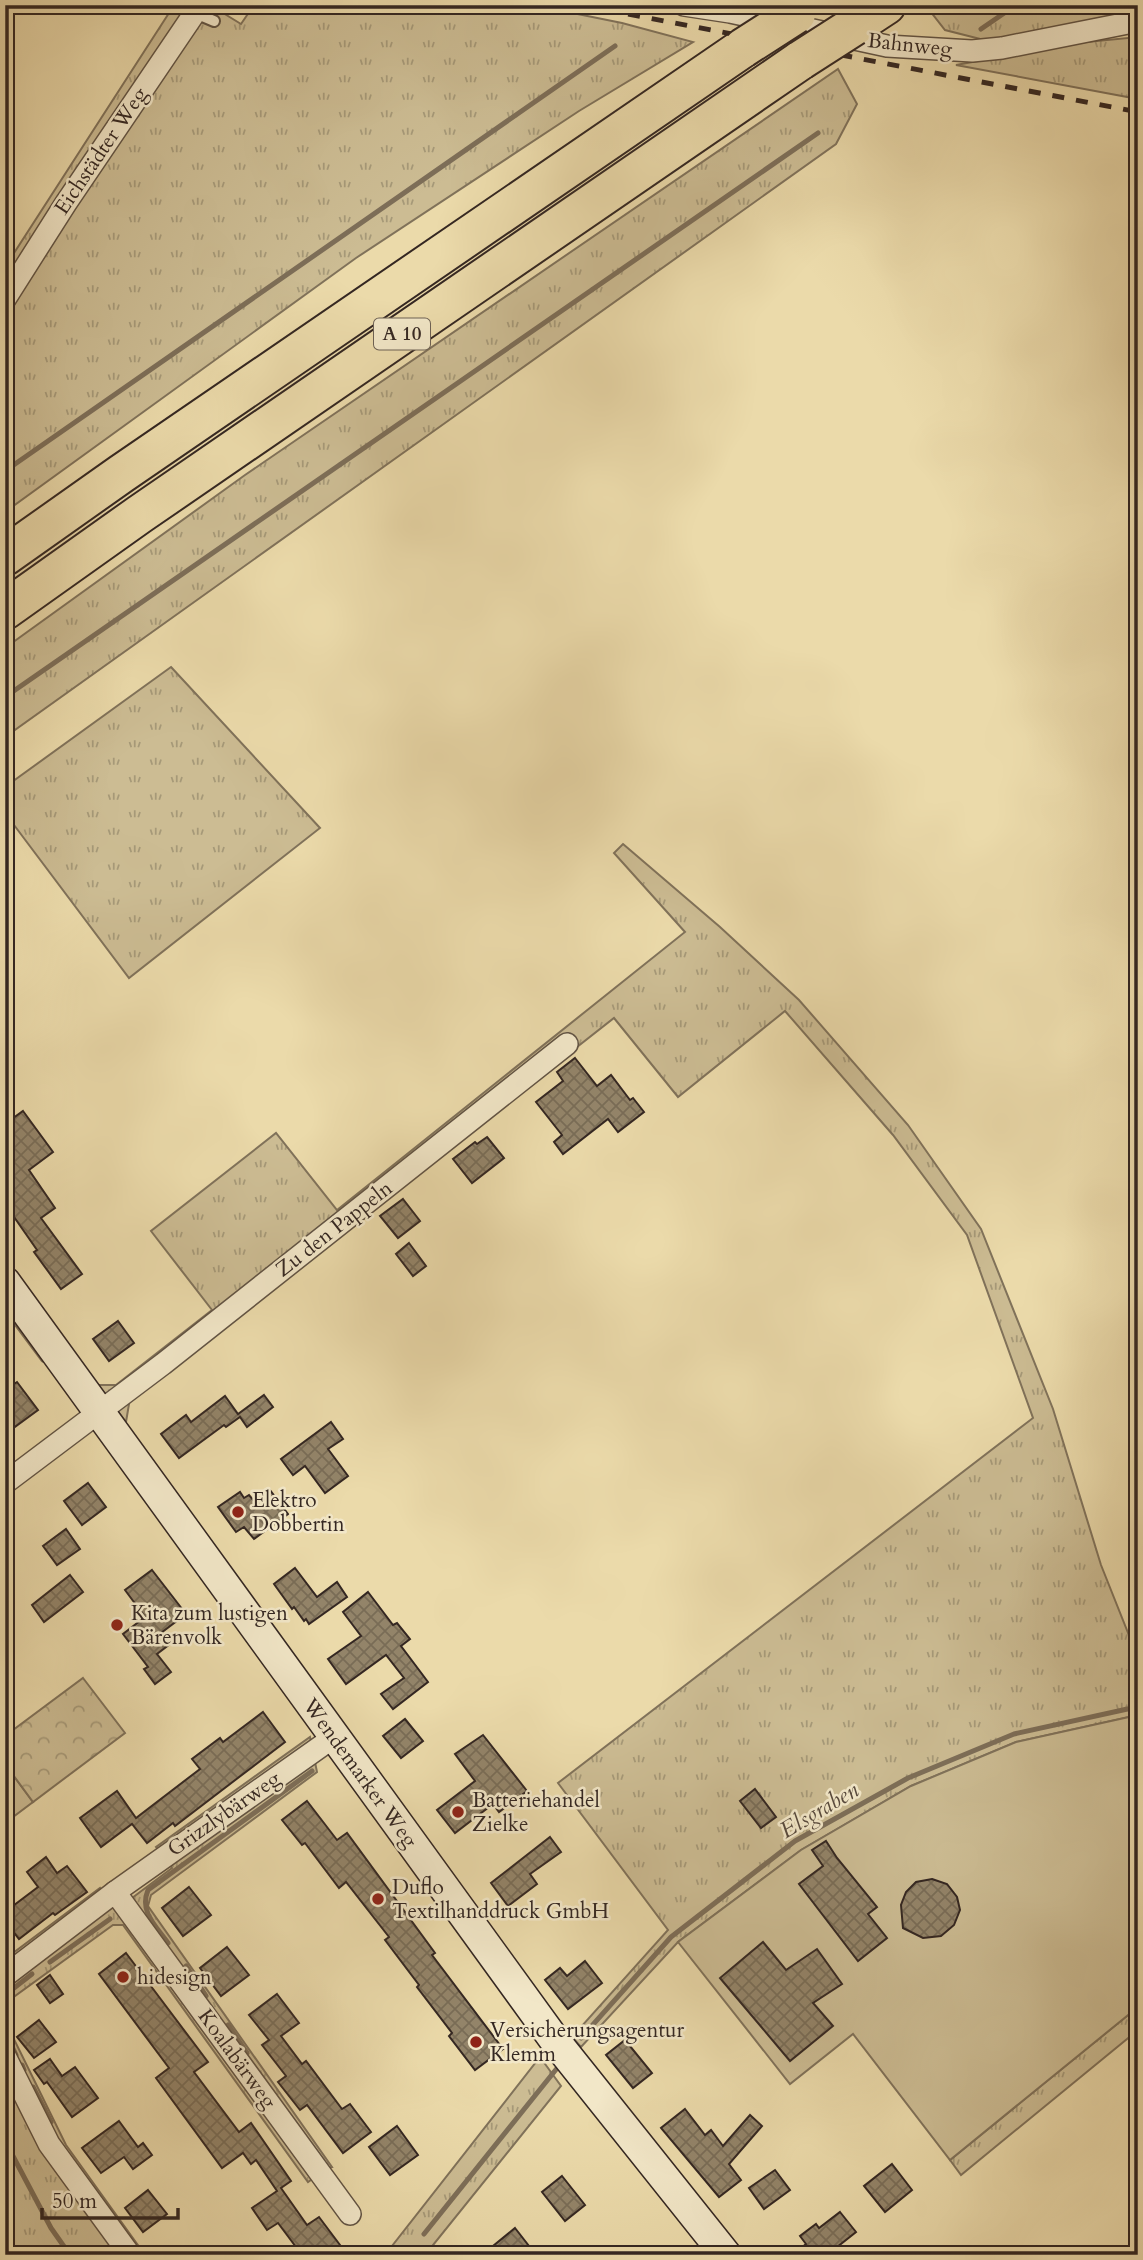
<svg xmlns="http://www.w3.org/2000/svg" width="1143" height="2260" font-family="Cardo,serif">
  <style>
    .grass { fill: url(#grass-tufts); stroke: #80725a; stroke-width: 2 }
    .forest { fill: url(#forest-crowns); stroke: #80725a; stroke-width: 2 }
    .pitch { fill: #ccbc93; stroke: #80725a; stroke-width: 2 }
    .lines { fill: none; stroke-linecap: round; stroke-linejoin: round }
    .stream { stroke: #7d6e58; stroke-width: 5 }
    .building { fill: url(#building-cross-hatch); stroke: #342722; stroke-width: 2 }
    .lane-casing { stroke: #625444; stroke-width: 14 }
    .street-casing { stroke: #625444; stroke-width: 24 }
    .secondary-casing { stroke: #342722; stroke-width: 33 }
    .highway-casing { stroke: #342722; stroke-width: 42 }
    .lane { stroke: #f2e7c8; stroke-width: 10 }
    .street { stroke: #f2e7c8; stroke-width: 21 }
    .secondary { stroke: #f2e7c8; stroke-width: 30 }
    .highway { stroke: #ebdaaa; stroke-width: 38 }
    .rail { stroke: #342722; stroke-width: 5; stroke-dasharray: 12 12; stroke-linecap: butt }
    .highway-bridge-casing { stroke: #342722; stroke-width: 42; stroke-linecap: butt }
    .highway-bridge { stroke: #ebdaaa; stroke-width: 38 }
    .poi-dot { fill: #8f2418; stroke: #f2e7c8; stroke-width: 2.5 }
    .labels { text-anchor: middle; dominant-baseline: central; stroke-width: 5; stroke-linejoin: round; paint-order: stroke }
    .shield { fill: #f2e7c8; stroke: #6d6154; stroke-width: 2 }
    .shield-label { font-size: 19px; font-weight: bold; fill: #342722 }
    .street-label { font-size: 21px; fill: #342722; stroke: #f2e7c8 }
    .poi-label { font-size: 21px; fill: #342722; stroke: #f2e7c8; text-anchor: start }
    .water-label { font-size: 23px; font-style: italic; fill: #584a3d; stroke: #f2e7c8 }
  </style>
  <defs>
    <pattern id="grass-tufts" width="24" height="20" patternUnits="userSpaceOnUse" patternTransform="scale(1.75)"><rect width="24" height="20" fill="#ccbc93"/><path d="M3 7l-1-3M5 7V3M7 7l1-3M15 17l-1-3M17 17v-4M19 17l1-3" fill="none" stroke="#a69978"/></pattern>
    <pattern id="forest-crowns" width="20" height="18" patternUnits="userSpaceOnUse" patternTransform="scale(1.75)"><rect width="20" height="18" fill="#ccbc93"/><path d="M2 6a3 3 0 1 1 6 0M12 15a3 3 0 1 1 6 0" fill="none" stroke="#a69978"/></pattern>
    <pattern id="building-cross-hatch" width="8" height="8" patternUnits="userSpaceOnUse" patternTransform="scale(1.75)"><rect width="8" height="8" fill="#938469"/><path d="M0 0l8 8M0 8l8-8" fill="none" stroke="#796c56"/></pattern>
  </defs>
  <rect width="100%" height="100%" fill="#ebdaaa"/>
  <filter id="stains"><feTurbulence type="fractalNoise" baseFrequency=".00286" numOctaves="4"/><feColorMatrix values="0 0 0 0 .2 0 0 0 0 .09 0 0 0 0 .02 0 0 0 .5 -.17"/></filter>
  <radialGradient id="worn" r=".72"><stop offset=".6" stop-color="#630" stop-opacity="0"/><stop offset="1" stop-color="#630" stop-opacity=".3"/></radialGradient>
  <g class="grass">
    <path d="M 165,5 L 210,5 L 241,24 L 254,5 L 533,5 L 622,23 L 693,42 L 579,111 L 356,258 L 5,512 L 5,267 L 169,13 Z"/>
    <path d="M 929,5 L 1138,5 L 1138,12 L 992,42 L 945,30 L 927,7 Z"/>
    <path d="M 1138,37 L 1138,99 L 956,65 L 1076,43 Z"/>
    <path d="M 838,69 L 857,104 L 836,144 L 5,737 L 5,648 L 245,475 Z"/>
    <path d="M 171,667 L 320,828 L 129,978 L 5,813 L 5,787 Z"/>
    <path d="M 623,844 L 720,927 L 799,1000 L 908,1125 L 981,1229 L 1053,1409 L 1101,1565 L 1138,1658 L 1138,1715 L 1016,1742 L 911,1786 L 801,1850 L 678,1942 L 581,2047 L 572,2037 L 668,1930 L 558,1783 L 1033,1418 L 967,1235 L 893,1135 L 785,1011 L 678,1097 L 614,1018 L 130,1398 L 126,1422 L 98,1385 L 116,1385 L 212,1310 L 151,1231 L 276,1133 L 337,1210 L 685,932 L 614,853 Z"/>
    <path d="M 310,1737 L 317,1772 L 151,1895 L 148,1906 L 332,2167 L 327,2168 L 308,2182 L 123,1925 L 113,1925 L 11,1999 L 5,2009 L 5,1959 L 100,1888 L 115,1910 L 124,1904 L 172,1868 L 156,1847 Z"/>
    <path d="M 5,1764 L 33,1802 L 5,1823 Z"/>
    <path d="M 1138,2007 L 1138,2030 L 961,2175 L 950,2160 Z"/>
    <path d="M 5,2018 L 6,2023 L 66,2145 L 145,2255 L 5,2255 Z"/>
    <path d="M 540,2057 L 561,2086 L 429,2250 L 433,2255 L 385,2255 Z"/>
  </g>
  <path class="forest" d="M 83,1678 L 125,1733 L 33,1802 L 5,1764 L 5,1736 Z"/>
  <path class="pitch" d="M 1138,1715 L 1138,2007 L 950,2160 L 853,2034 L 790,2084 L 678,1942 L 801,1850 L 911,1786 L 1016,1742 Z"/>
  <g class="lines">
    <g class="stream">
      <path d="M 981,29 L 1016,5"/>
      <path d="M 5,471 L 615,46"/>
      <path d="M 5,697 L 818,133"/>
      <path d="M 5,1309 L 43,1360"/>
      <path d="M 168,1943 C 156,1926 139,1912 148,1890 L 312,1771"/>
      <path d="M 50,1962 L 110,1919"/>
      <path d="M 186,1966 L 206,1996"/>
      <path d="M 5,1995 L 32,1974"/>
      <path d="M 228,2025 L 247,2053"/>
      <path d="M 5,2032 L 16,2055"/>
      <path d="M 581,2038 L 671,1937 L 795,1841 L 908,1778 L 1014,1734 L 1132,1708"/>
      <path d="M 22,2065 L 24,2070"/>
      <path d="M 33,2087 L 51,2122"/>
      <path d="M 5,2141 L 51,2228 L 70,2255"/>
      <path d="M 424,2234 L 558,2067"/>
    </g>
  </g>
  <g class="building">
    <path d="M 575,1058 L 597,1086 L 611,1075 L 630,1100 L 633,1098 L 644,1112 L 618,1132 L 608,1119 L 563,1154 L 554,1142 L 562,1135 L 536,1102 L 563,1081 L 557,1072 Z"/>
    <path d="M 23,1111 L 53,1152 L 29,1170 L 55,1208 L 41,1218 L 82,1274 L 61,1289 L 34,1252 L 37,1250 L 5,1204 L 5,1124 Z"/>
    <path d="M 487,1137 L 504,1158 L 472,1183 L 453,1159 L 475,1142 L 477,1144 Z"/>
    <path d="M 403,1199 L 420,1221 L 398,1238 L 380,1216 Z"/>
    <path d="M 409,1243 L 426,1266 L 413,1276 L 396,1254 Z"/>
    <path d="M 118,1321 L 134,1343 L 109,1361 L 93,1339 Z"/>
    <path d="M 17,1382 L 38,1410 L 12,1429 L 5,1419 L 5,1390 Z"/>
    <path d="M 264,1395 L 273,1407 L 247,1427 L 240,1417 L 226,1427 L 224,1425 L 179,1458 L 161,1434 L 186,1415 L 191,1422 L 225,1396 L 238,1414 Z"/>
    <path d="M 331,1422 L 343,1439 L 328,1449 L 348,1476 L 325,1493 L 305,1466 L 293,1475 L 281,1459 Z"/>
    <path d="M 88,1483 L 106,1507 L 82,1525 L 64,1501 Z"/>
    <path d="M 270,1490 L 288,1514 L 254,1539 L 244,1527 L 236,1532 L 218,1507 L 240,1492 L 244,1498 L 249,1495 L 254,1501 Z"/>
    <path d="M 66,1529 L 80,1549 L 57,1565 L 43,1546 Z"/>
    <path d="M 295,1568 L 317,1597 L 337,1582 L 347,1597 L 309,1624 L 306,1619 L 304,1621 L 294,1607 L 292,1609 L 274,1584 Z"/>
    <path d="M 152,1570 L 186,1614 L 161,1633 L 170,1644 L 157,1654 L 171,1672 L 155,1684 L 144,1669 L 148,1667 L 123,1634 L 145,1617 L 125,1590 Z"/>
    <path d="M 70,1575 L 83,1592 L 44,1622 L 32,1605 Z"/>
    <path d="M 368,1592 L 393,1625 L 397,1623 L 410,1639 L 401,1646 L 428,1682 L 393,1709 L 381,1694 L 404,1678 L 386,1655 L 346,1684 L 328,1659 L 361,1636 L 343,1612 Z"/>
    <path d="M 263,1712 L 285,1742 L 175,1826 L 173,1823 L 147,1843 L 132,1824 L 101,1847 L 80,1818 L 117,1791 L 136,1818 L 200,1769 L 192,1759 L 220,1738 L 223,1742 Z"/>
    <path d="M 405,1719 L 423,1741 L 401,1758 L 383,1736 Z"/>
    <path d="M 483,1735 L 527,1791 L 499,1812 L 493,1804 L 455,1833 L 437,1810 L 475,1781 L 455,1754 Z"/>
    <path d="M 755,1789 L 776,1817 L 761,1828 L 740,1801 Z"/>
    <path d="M 307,1801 L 337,1840 L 347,1833 L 435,1953 L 432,1955 L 503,2049 L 475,2070 L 449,2036 L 452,2033 L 417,1987 L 419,1985 L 385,1940 L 389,1937 L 346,1882 L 339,1888 L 305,1843 L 302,1845 L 282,1820 Z"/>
    <path d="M 550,1837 L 561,1852 L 530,1874 L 537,1884 L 508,1906 L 491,1883 Z"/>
    <path d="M 826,1841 L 837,1858 L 877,1907 L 868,1914 L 887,1938 L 858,1961 L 799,1884 L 823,1866 L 812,1850 Z"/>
    <path d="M 46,1857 L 57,1873 L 67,1866 L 87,1892 L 55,1915 L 53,1913 L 19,1939 L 5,1921 L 5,1912 L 38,1887 L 27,1872 Z"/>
    <path d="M 932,1879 L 947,1884 L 957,1897 L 960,1910 L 954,1925 L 941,1936 L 923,1938 L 903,1928 L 901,1905 L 906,1892 L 916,1882 Z"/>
    <path d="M 189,1887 L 211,1915 L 183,1936 L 162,1908 Z"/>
    <path d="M 763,1942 L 786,1970 L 817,1949 L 842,1984 L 813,2003 L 833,2026 L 790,2061 L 720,1978 Z"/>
    <path d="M 227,1947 L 249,1975 L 221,1996 L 200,1968 Z"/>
    <path d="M 126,1953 L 208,2062 L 194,2072 L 239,2132 L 251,2123 L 291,2181 L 281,2188 L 307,2225 L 319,2217 L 343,2249 L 335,2255 L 302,2255 L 278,2223 L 267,2230 L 252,2208 L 277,2191 L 256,2160 L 251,2164 L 243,2153 L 222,2168 L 156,2078 L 169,2068 L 99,1974 Z"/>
    <path d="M 585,1961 L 602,1983 L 568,2009 L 545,1980 L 560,1968 L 567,1976 Z"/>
    <path d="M 50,1975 L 63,1994 L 50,2003 L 37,1985 Z"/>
    <path d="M 277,1994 L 299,2023 L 281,2036 L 302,2064 L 306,2061 L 342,2109 L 350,2104 L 371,2132 L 343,2153 L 307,2105 L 300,2110 L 278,2082 L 286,2076 L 262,2045 L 269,2040 L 249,2015 Z"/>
    <path d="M 39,2020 L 56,2042 L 34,2058 L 17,2037 Z"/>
    <path d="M 625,2040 L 652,2073 L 633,2088 L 606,2055 Z"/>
    <path d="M 50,2059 L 62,2076 L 75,2067 L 98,2098 L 72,2117 L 47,2082 L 44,2084 L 34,2070 Z"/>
    <path d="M 685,2109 L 705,2135 L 711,2130 L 723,2146 L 750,2115 L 762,2126 L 729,2164 L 741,2180 L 719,2197 L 661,2128 Z"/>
    <path d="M 119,2121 L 138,2147 L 143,2143 L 152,2155 L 133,2169 L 124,2157 L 101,2173 L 82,2148 Z"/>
    <path d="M 397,2126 L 418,2155 L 390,2175 L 369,2147 Z"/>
    <path d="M 892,2164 L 912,2190 L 885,2212 L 864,2186 Z"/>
    <path d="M 775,2170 L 790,2190 L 764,2209 L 749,2188 Z"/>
    <path d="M 562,2176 L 585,2205 L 565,2221 L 542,2192 Z"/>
    <path d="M 148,2190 L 167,2214 L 143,2232 L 125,2208 Z"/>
    <path d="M 840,2212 L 856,2232 L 827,2255 L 793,2255 L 806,2244 L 800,2236 L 816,2224 L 819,2228 Z"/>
    <path d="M 515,2228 L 536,2255 L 482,2255 Z"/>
  </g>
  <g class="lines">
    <defs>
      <path id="lane" d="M 195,13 L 214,21"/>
      <g id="street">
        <path d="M 684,5 L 730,12 L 887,46 L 972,51 L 1002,48 L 1138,21"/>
        <path d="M 5,299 L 66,203 L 200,5"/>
        <path d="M 5,1483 L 163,1364 L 567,1044"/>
        <path d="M 115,1892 L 334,1737"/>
        <path d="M 5,1976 L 115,1892 L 350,2214"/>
        <path d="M 5,2056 L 49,2144 L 130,2255"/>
      </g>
      <path id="secondary" d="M 5,1282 L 556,2042 L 726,2255"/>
      <g id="highway">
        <path d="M 854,26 L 886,5"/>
        <path d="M 5,556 L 121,474 L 743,48"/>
        <path d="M 5,610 L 140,514 L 801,60"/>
      </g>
    </defs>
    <use href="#lane" class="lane-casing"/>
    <use href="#street" class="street-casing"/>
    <use href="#secondary" class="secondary-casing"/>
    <use href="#highway" class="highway-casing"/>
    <use href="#lane" class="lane"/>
    <use href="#street" class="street"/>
    <use href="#secondary" class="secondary"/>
    <use href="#highway" class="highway"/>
    <path class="rail" d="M 581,5 L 1138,112"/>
    <defs>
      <g id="highway-bridge">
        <path d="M 743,48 L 796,14"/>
        <path d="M 801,60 L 854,26"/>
      </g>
    </defs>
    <use href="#highway-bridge" class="highway-bridge-casing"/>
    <use href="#highway-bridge" class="highway-bridge"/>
  </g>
  <g class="poi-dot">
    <circle cx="238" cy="1512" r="7"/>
    <circle cx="117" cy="1625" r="7"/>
    <circle cx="458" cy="1812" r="7"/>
    <circle cx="378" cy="1899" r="7"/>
    <circle cx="123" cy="1977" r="7"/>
    <circle cx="476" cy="2042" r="7"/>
  </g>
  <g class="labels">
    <rect class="shield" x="374" y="318.5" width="56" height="31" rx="5"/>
    <g class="shield-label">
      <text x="402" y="334">A 10</text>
    </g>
    <g class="street-label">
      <text transform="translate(910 45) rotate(6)">Bahnweg</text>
      <text transform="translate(101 151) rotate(-56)">Eichstädter Weg</text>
      <text transform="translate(334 1229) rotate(-38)">Zu den Pappeln</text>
      <text transform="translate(360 1773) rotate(54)">Wendemarker Weg</text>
      <text transform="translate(224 1814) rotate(-35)">Grizzlybärweg</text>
      <text transform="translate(237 2059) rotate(54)">Koalabärweg</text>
    </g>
    <g class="poi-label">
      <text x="252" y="1500">Elektro<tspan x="252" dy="24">Dobbertin</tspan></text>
      <text x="131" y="1613">Kita zum lustigen<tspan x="131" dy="24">Bärenvolk</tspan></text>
      <text x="472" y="1800">Batteriehandel<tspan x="472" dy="24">Zielke</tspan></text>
      <text x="392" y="1887">Duflo<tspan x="392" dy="24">Textilhanddruck GmbH</tspan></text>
      <text x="137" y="1977">hidesign</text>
      <text x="490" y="2030">Versicherungsagentur<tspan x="490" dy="24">Klemm</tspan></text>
    </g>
    <g class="water-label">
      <text transform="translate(819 1810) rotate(-31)">Elsgraben</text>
    </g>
  </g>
  <rect width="1143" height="2260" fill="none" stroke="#ebdaaa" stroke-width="28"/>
  <rect x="7" y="7" width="1129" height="2246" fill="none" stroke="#342722" stroke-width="3.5"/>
  <rect x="14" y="14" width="1115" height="2232" fill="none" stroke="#342722" stroke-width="2"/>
  <path d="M42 2208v10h136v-10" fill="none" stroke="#342722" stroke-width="3.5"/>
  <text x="52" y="2208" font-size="21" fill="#342722" stroke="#f2e7c8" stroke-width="5" paint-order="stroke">50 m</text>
  <rect width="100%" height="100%" filter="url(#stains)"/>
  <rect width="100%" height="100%" fill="url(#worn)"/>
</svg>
